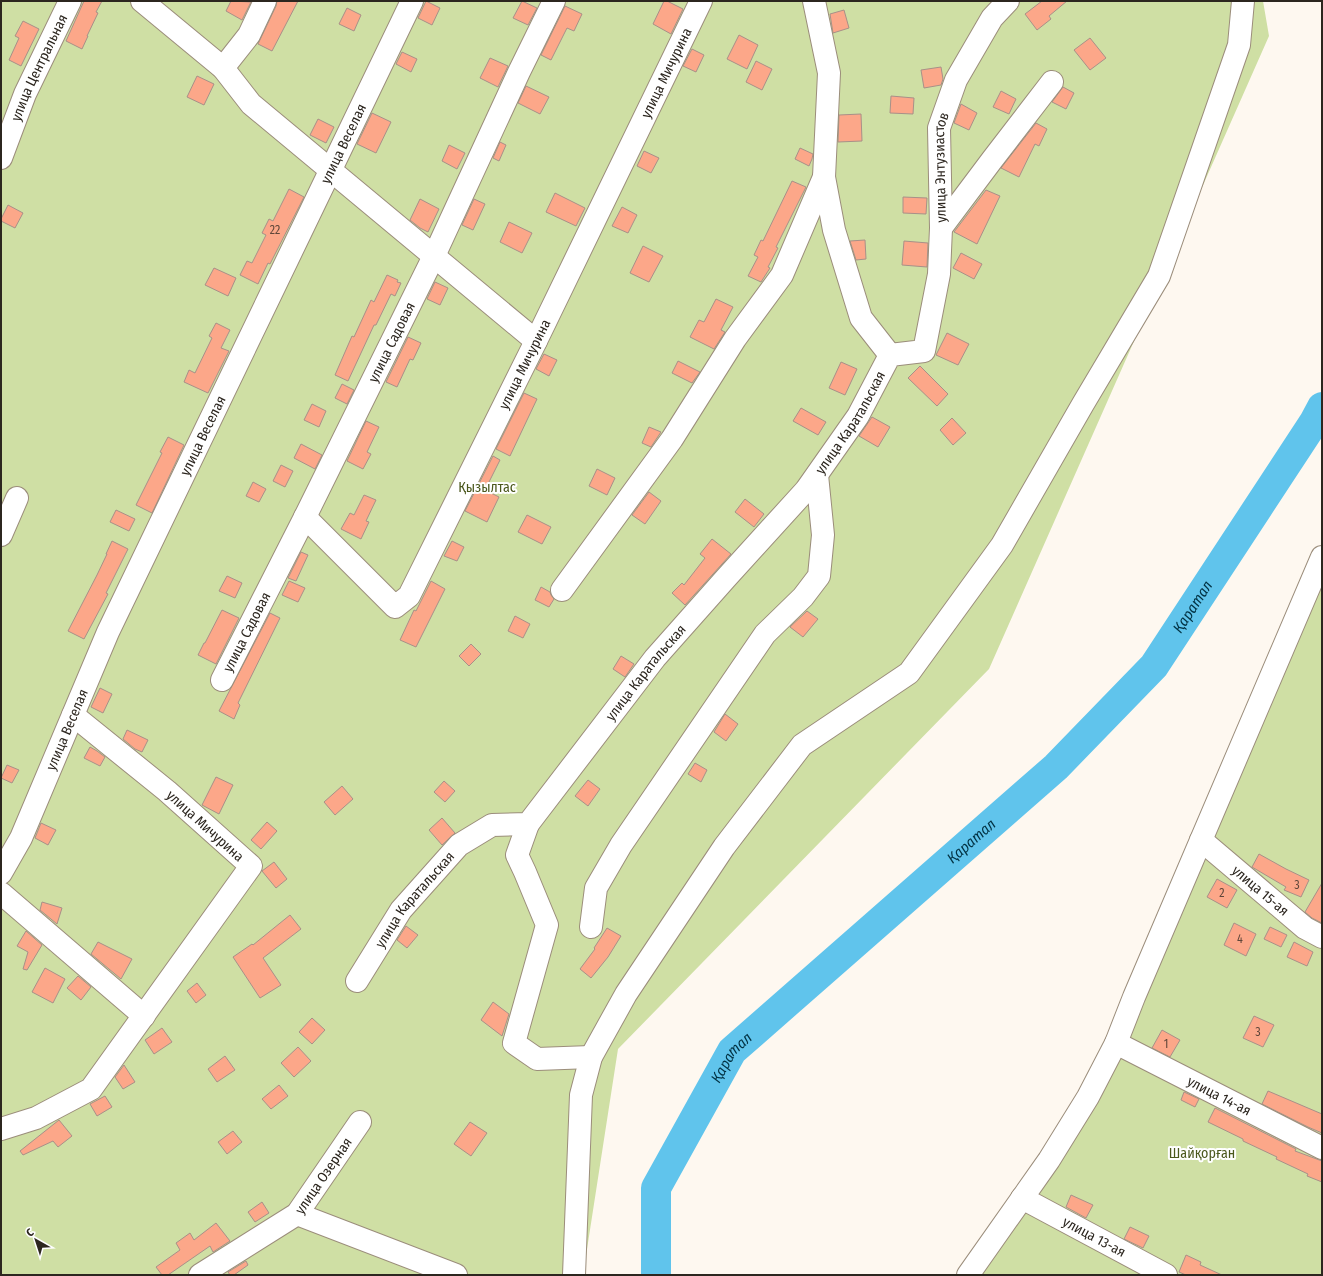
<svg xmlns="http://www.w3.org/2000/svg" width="1323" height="1276" font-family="'Fira Sans Condensed',sans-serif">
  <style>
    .green { fill: #cfdfa4 }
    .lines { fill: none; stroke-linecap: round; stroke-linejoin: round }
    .stream { stroke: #60c4ec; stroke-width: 5 }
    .river { stroke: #60c4ec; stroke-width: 30 }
    .building { fill: #fca789; stroke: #a89088 }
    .minor-casing { stroke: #9b8d7b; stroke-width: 24 }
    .minor { stroke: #fff; stroke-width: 22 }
    .labels { text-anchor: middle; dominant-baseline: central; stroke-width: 4; stroke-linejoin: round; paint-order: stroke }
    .number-label { font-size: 12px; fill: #60463a }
    .street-label { font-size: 14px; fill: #2c261f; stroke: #fff }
    .park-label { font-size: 14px; fill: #4b581d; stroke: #fff }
    .water-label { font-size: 15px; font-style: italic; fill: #023243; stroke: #fff }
  </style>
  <rect width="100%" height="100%" fill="#fef8f0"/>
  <g class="green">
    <path d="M 1,1 L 1263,1 L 1269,36 L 989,669 L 618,1049 L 583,1275 L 1,1275 Z"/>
    <path d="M 1322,569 L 1322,1275 L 959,1275 L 1081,1123 L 1139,1015 L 1267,681 Z"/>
  </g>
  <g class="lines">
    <path class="stream" d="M 1314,422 L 1322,426"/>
    <path class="river" id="s1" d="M 656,1275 L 656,1188 L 732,1051 L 1056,767 L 1154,666 L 1314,422 L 1322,407"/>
  </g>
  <g class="building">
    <path d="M 84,1 L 102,1 L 96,12 L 98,13 L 87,36 L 88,36 L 82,49 L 66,41 Z"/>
    <path d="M 231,1 L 251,2 L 242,20 L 226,11 Z"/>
    <path d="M 277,1 L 298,1 L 272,51 L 258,44 L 276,6 Z"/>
    <path d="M 426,1 L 440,8 L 432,25 L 418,18 Z"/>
    <path d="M 522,1 L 537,8 L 528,25 L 513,18 Z"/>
    <path d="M 664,1 L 667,1 L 683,9 L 671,34 L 653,24 Z"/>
    <path d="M 1042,1 L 1067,1 L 1049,16 L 1051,19 L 1037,30 L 1025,14 Z"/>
    <path d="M 565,6 L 582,14 L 574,31 L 567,28 L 551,60 L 541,55 Z"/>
    <path d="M 347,8 L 361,15 L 354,31 L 339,24 Z"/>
    <path d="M 844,10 L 849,28 L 833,33 L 830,14 Z"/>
    <path d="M 23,21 L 39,29 L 21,66 L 9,60 L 19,38 L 15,36 Z"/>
    <path d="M 739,35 L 758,45 L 747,69 L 727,59 Z"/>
    <path d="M 1090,38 L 1106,58 L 1090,70 L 1074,50 Z"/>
    <path d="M 692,49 L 704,55 L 696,72 L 683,66 Z"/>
    <path d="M 402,52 L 417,59 L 411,72 L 396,64 Z"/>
    <path d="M 490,58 L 508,66 L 498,87 L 480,78 Z"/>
    <path d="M 756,61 L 772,69 L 762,90 L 746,82 Z"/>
    <path d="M 941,67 L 943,79 L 941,85 L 924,88 L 921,70 Z"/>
    <path d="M 197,76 L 214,84 L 204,105 L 187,97 Z"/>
    <path d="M 526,86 L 549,97 L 540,114 L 518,103 Z"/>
    <path d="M 1063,87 L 1074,93 L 1066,109 L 1052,102 Z"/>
    <path d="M 1001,91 L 1016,99 L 1009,114 L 993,107 Z"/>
    <path d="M 891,96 L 914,98 L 913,114 L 890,113 Z"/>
    <path d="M 961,104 L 977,113 L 969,130 L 954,123 Z"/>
    <path d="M 372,113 L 391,122 L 376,153 L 357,144 Z"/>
    <path d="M 861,114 L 862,141 L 838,142 L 839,115 Z"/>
    <path d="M 318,119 L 334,127 L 326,143 L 310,135 Z"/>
    <path d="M 1036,123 L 1047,129 L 1039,146 L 1035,144 L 1019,177 L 1001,168 Z"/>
    <path d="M 500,142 L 506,145 L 499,161 L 493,158 Z"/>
    <path d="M 449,145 L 465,153 L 457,169 L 442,161 Z"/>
    <path d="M 800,148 L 813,154 L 812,159 L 809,166 L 795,159 Z"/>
    <path d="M 644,151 L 659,158 L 651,173 L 637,166 Z"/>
    <path d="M 792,181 L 806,187 L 776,247 L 778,248 L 768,267 L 770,268 L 761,282 L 748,276 L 758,257 L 754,255 L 761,240 L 763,241 Z"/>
    <path d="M 289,189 L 304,197 L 270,264 L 268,263 L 258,284 L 240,275 L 247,261 L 252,263 L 266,235 L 262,233 L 269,219 L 273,221 Z"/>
    <path d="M 986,190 L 1000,196 L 977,244 L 954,232 Z"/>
    <path d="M 555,193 L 585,208 L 576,226 L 546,212 Z"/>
    <path d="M 903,197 L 927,198 L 926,214 L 903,213 Z"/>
    <path d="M 420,199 L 439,209 L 428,232 L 420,228 L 410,220 Z"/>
    <path d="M 474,199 L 485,204 L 473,230 L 462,225 Z"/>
    <path d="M 8,205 L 23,213 L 15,228 L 1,221 L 1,219 Z"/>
    <path d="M 622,207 L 637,215 L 628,233 L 612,226 Z"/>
    <path d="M 509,222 L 532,233 L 522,253 L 500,242 Z"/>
    <path d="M 865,240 L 866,259 L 856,260 L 850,241 Z"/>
    <path d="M 904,241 L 928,243 L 927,267 L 902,265 Z"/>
    <path d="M 643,246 L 663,256 L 649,282 L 630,273 Z"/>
    <path d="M 961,253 L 982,264 L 974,279 L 953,268 Z"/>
    <path d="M 214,268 L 236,278 L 228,296 L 205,285 Z"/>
    <path d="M 387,275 L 398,280 L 397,282 L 401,283 L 395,296 L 391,294 L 376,325 L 374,325 L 348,381 L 335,375 L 352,336 L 354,337 L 371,300 L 374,302 Z"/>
    <path d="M 435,282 L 448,288 L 440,305 L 427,299 Z"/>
    <path d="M 716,299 L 733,307 L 721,330 L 725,332 L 714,349 L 690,337 L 699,320 L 704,322 Z"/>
    <path d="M 216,323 L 230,330 L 221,348 L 229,351 L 208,393 L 184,382 L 189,370 L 195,373 L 212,338 L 209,336 Z"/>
    <path d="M 947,333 L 969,344 L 958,365 L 936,355 Z"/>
    <path d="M 408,337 L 421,343 L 413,360 L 410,359 L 397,387 L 386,382 Z"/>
    <path d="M 544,354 L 557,360 L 549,376 L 536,369 Z"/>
    <path d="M 678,361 L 700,372 L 692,383 L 672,373 Z"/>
    <path d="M 841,362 L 857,369 L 845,395 L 829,388 Z"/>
    <path d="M 920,366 L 948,394 L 937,406 L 908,378 Z"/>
    <path d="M 342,384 L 354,390 L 347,404 L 335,398 Z"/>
    <path d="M 524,393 L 537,399 L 510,456 L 496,449 Z"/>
    <path d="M 312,404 L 326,411 L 319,427 L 304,420 Z"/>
    <path d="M 801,408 L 826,422 L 818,435 L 793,421 Z"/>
    <path d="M 872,417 L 890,427 L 878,447 L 859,436 Z"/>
    <path d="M 952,418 L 966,433 L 953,445 L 940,430 Z"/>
    <path d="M 366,421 L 379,427 L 367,452 L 371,454 L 363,469 L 347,461 Z"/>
    <path d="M 649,427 L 661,432 L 651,447 L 642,443 Z"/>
    <path d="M 168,437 L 184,445 L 152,513 L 136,505 L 162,453 L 160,452 Z"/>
    <path d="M 301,444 L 322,455 L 315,469 L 294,458 Z"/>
    <path d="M 493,456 L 500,460 L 485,490 L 499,497 L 487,522 L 465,511 Z"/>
    <path d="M 281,465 L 293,471 L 285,487 L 273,481 Z"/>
    <path d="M 597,469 L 615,478 L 607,495 L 589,486 Z"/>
    <path d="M 253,482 L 266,489 L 259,502 L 246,496 Z"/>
    <path d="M 649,492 L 661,501 L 645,524 L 632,515 Z"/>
    <path d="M 364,495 L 376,500 L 366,521 L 369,522 L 361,539 L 341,529 L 350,513 L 354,515 Z"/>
    <path d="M 745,499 L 764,514 L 754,527 L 735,512 Z"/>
    <path d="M 116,510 L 135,519 L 129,531 L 110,522 Z"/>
    <path d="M 527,515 L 551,527 L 542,544 L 518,532 Z"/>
    <path d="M 712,539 L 731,554 L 685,605 L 672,593 L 682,583 L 684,585 L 705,558 L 700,554 Z"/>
    <path d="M 112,541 L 128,549 L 106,593 L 108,594 L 84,639 L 68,631 L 97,575 L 107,554 L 106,554 Z"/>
    <path d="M 452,541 L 464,547 L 457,561 L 444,556 Z"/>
    <path d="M 301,552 L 308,555 L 296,581 L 288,578 Z"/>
    <path d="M 227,576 L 242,583 L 235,598 L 219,591 Z"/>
    <path d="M 289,581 L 305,588 L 298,602 L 282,595 Z"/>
    <path d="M 431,581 L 445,589 L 416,647 L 400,640 L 414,610 L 416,611 Z"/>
    <path d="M 541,587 L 550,592 L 551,595 L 554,599 L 549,607 L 535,600 Z"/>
    <path d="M 222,610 L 239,618 L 216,664 L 198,655 L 204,643 L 205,643 Z"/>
    <path d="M 807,611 L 818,619 L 803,637 L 790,627 Z"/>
    <path d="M 270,613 L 280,618 L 238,703 L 240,705 L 234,719 L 219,711 Z"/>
    <path d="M 515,616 L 530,624 L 523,638 L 508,631 Z"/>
    <path d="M 471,644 L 481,654 L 469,666 L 459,656 Z"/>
    <path d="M 621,656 L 634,664 L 625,677 L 613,669 Z"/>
    <path d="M 100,688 L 112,694 L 103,713 L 91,707 Z"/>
    <path d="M 725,714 L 738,724 L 726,741 L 714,732 Z"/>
    <path d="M 127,730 L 148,740 L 142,752 L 135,749 L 123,739 Z"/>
    <path d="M 90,747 L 97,751 L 105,757 L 100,766 L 84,758 Z"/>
    <path d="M 695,763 L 707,770 L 701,782 L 688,774 Z"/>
    <path d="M 7,765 L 19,770 L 12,783 L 1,778 Z"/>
    <path d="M 216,777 L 233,785 L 219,814 L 202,805 Z"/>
    <path d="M 588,780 L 600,789 L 588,806 L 575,796 Z"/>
    <path d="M 444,781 L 455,791 L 445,802 L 434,792 Z"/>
    <path d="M 342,786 L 353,799 L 335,815 L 324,802 Z"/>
    <path d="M 442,818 L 455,833 L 442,845 L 429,830 Z"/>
    <path d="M 267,822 L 277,831 L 261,849 L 251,840 Z"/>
    <path d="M 41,823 L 56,830 L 48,845 L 35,838 Z"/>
    <path d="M 1259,854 L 1286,869 L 1309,880 L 1301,897 L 1284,890 L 1286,887 L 1252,867 Z"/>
    <path d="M 274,862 L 287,879 L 276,888 L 262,871 Z"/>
    <path d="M 1217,879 L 1237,890 L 1227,908 L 1207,897 Z"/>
    <path d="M 1322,883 L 1322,923 L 1312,918 L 1305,912 Z"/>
    <path d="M 42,902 L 62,908 L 57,924 L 40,910 Z"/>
    <path d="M 290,915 L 301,929 L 263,958 L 281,985 L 260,998 L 233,957 L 252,944 L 253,945 Z"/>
    <path d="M 1234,923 L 1256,934 L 1246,956 L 1224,945 Z"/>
    <path d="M 406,926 L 418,935 L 407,948 L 397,940 Z"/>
    <path d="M 1270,927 L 1287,935 L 1281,947 L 1264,939 Z"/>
    <path d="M 607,928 L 621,936 L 608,957 L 591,978 L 580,969 L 595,949 L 594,948 Z"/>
    <path d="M 26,931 L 42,945 L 27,970 L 23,969 L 28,952 L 17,946 Z"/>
    <path d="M 98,942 L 132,959 L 121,979 L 91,954 Z"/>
    <path d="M 1294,942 L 1313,952 L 1307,966 L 1287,957 Z"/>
    <path d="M 45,968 L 65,979 L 53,1003 L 32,992 Z"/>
    <path d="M 78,976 L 91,987 L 81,1000 L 67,988 Z"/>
    <path d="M 197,983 L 206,995 L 196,1003 L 187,991 Z"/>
    <path d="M 493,1002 L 509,1014 L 502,1036 L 481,1020 Z"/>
    <path d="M 1254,1016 L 1274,1025 L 1263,1047 L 1243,1038 Z"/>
    <path d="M 312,1018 L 325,1030 L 312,1044 L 299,1032 Z"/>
    <path d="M 162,1028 L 172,1042 L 154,1054 L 145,1040 Z"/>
    <path d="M 1162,1030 L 1180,1040 L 1170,1057 L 1152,1048 Z"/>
    <path d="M 298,1047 L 311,1061 L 294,1077 L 281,1063 Z"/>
    <path d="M 225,1056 L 235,1070 L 217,1082 L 208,1069 Z"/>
    <path d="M 124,1065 L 135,1082 L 123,1089 L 115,1077 Z"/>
    <path d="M 279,1085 L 288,1096 L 271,1109 L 262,1099 Z"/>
    <path d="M 1268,1091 L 1322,1114 L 1322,1133 L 1308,1127 L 1262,1104 Z"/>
    <path d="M 1184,1092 L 1199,1099 L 1195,1107 L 1181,1100 Z"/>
    <path d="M 105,1096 L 112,1107 L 97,1116 L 90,1104 Z"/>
    <path d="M 1215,1108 L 1296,1149 L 1295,1151 L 1322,1161 L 1322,1182 L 1307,1176 L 1308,1174 L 1276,1159 L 1277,1157 L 1243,1141 L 1243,1139 L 1208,1122 Z"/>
    <path d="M 59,1120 L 72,1136 L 58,1147 L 53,1141 L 23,1155 L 20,1151 Z"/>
    <path d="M 470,1122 L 487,1133 L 471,1156 L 454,1144 Z"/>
    <path d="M 233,1131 L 242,1142 L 227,1154 L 218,1142 Z"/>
    <path d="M 1071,1195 L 1093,1205 L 1086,1218 L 1066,1207 Z"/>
    <path d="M 262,1202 L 269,1213 L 255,1222 L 248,1212 Z"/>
    <path d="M 216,1223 L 230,1241 L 213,1252 L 210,1246 L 168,1275 L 162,1275 L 156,1267 L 180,1250 L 176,1243 L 190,1233 L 194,1240 Z"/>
    <path d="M 1130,1227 L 1149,1236 L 1143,1248 L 1124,1239 Z"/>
    <path d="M 1186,1255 L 1201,1262 L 1200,1265 L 1222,1275 L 1186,1275 L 1179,1272 Z"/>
    <path d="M 246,1261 L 248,1265 L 234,1275 L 230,1275 L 228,1272 Z"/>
  </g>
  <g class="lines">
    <defs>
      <g id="minor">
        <path d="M 142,1 L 223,68 L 251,104 L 536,341"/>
        <path d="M 814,1 L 829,73 L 824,177 L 834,230 L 861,318 L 890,355"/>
        <path d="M 223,68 L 249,35 L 265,1"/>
        <path id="s2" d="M 1,158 L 25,94 L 70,1"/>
        <path d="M 941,228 L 992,160 L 1052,82"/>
        <path id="s3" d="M 305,517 L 395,607 L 409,596 L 536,341 L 701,1"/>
        <path d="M 1,535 L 17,498"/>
        <path d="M 562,590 L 672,439 L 735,339 L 782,275 L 824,177"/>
        <path id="s4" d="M 222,680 L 305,517 L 434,256 L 519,72 L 554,1"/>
        <path d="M 528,824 L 517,855 L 525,872 L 547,925 L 514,1043 L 537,1059 L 591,1057"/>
        <path id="s5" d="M 1201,840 L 1305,928 L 1322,937"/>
        <path id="s6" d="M 1,873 L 21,838 L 108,632 L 412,1"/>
        <path d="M 1,893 L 144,1016"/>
        <path d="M 591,927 L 596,888 L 621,845 L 765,634 L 803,597 L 819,576 L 823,535 L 817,475"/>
        <path id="s7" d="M 357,981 L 401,910 L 459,845 L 492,825 L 528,824 L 655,658 L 726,578 L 806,490 L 858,416 L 890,355 L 924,351 L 939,274 L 941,228 L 939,128 L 956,80 L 992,18 L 1008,1"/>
        <path id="s8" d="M 1116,1043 L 1322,1148"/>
        <path d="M 1,1129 L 36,1118 L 91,1089 L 251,866 L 167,791 L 73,715"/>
        <path id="s9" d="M 1022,1198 L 1166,1275"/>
        <path d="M 297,1214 L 456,1275"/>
        <path id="s10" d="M 200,1275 L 297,1214 L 360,1122"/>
        <path d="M 574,1275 L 581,1095 L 591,1057 L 626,994 L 724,847 L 802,745 L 909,673 L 1002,545 L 1083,404 L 1159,276 L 1239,45 L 1243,1"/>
        <path d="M 968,1275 L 1049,1160 L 1088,1097 L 1116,1043 L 1134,997 L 1322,557"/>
      </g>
    </defs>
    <use href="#minor" class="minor-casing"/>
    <use href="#minor" class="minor"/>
  </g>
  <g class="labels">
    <g class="number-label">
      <text x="275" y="230">22</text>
      <text x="1297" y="885">3</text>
      <text x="1222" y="893">2</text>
      <text x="1240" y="939">4</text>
      <text x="1258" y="1032">3</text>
      <text x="1166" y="1044">1</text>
    </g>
    <g class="street-label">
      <text stroke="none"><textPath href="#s2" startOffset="98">улица Центральная</textPath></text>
      <text stroke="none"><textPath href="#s3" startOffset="728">улица Мичурина</textPath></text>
      <text stroke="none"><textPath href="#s6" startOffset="806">улица Веселая</textPath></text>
      <text stroke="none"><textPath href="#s7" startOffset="1059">улица Энтузиастов</textPath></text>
      <text stroke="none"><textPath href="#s4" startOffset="378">улица Садовая</textPath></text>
      <text stroke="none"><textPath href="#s3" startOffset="404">улица Мичурина</textPath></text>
      <text stroke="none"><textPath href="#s7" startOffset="761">улица Каратальская</textPath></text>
      <text stroke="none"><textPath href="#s6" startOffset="482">улица Веселая</textPath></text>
      <text stroke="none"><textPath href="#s4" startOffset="54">улица Садовая</textPath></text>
      <text stroke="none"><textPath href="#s7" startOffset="437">улица Каратальская</textPath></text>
      <text stroke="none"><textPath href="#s6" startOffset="158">улица Веселая</textPath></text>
      <text transform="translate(205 826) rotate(42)">улица Мичурина</text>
      <text stroke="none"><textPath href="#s5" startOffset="78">улица 15-ая</textPath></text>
      <text stroke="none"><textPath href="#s7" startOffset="100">улица Каратальская</textPath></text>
      <text stroke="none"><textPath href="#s8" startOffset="116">улица 14-ая</textPath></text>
      <text stroke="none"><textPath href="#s10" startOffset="161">улица Озерная</textPath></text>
      <text stroke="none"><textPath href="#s9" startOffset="82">улица 13-ая</textPath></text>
    </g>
    <g class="park-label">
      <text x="487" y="487">Қызылтас</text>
      <text x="1202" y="1153">Шайқорған</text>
    </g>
    <g class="water-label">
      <text stroke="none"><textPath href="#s1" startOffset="886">Қаратал</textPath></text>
      <text stroke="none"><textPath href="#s1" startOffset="562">Қаратал</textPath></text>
      <text stroke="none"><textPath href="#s1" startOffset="238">Қаратал</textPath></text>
    </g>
  </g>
  <rect width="1323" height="1276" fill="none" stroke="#2c261f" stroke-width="4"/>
  <g transform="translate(36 1240) rotate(321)" stroke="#ffffff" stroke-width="3" paint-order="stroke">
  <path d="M0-3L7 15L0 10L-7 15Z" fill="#2c261f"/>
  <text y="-6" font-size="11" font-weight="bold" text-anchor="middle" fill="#2c261f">С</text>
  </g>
</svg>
